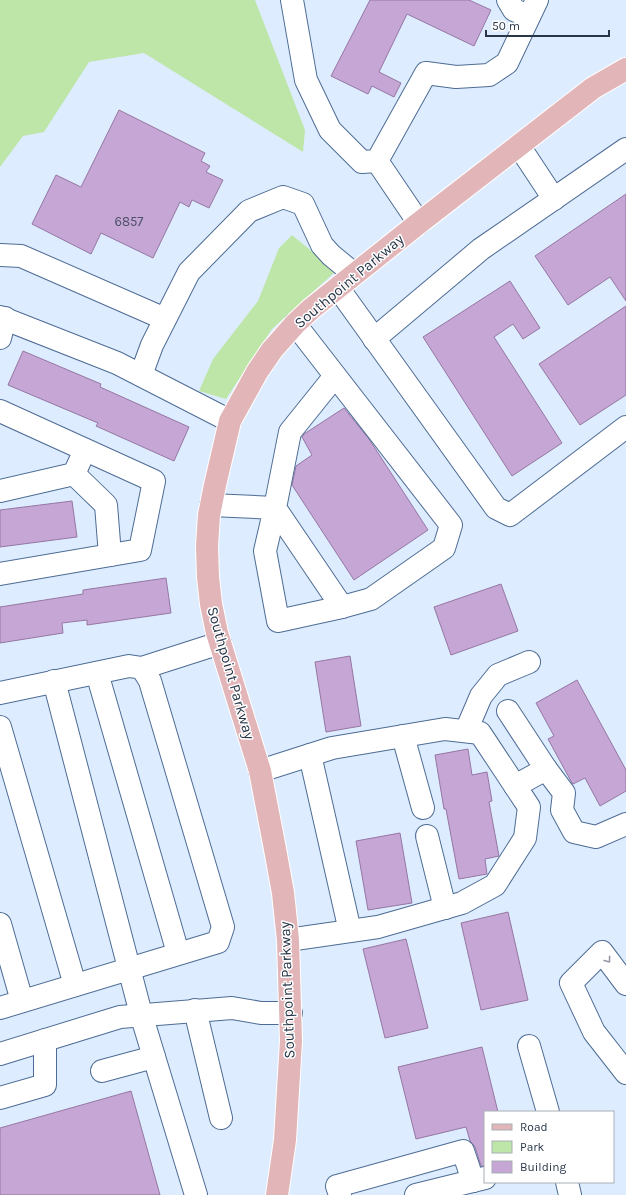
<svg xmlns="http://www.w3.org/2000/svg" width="626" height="1195" font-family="Karla,sans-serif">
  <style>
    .green { fill: #bee6a8 }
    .building { fill: #c5a6d4; stroke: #9577a3 }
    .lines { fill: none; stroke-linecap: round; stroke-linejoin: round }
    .minor-casing { stroke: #4d6c94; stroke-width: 24 }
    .major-casing { stroke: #fff; stroke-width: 24 }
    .minor { stroke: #fff; stroke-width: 22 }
    .major { stroke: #e2b6b9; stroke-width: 22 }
    .oneway { stroke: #949aa4 }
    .labels { text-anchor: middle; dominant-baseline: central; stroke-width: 3; stroke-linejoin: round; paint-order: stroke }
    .number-label { font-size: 13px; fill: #4f526b }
    .street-label { font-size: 15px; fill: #283648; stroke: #fff }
  </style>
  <rect width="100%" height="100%" fill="#deecff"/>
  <g class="green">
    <path d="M 0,0 L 255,0 L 305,130 L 303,152 L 144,53 L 89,62 L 44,132 L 23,136 L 0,167 Z"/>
    <path d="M 292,235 L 336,271 L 272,329 L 226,399 L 199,391 L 213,359 L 258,301 L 279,248 Z"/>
  </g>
  <g class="building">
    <path d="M 370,0 L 469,0 L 491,10 L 474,46 L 407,14 L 379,72 L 401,83 L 394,97 L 372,86 L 368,94 L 331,76 Z"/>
    <path d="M 119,110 L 205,153 L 201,161 L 210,166 L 206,172 L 223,180 L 209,208 L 192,200 L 189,207 L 180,202 L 153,258 L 101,233 L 91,254 L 32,224 L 56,175 L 81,187 Z"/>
    <path d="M 626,194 L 626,301 L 610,277 L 568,305 L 535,256 Z"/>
    <path d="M 510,281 L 540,328 L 523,339 L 513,324 L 494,337 L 562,443 L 512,476 L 423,337 Z"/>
    <path d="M 626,306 L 626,395 L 580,425 L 539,364 Z"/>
    <path d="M 23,351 L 101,384 L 100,387 L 189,427 L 174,461 L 96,426 L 98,423 L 8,385 Z"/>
    <path d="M 344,408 L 369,439 L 428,530 L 354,580 L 292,485 L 296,466 L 312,455 L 302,437 L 304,434 Z"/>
    <path d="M 72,501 L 77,537 L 0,547 L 0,510 Z"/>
    <path d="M 166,578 L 171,613 L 87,625 L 87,620 L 62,623 L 63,633 L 0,643 L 0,607 L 83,594 L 83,590 Z"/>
    <path d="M 501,584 L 518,631 L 451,655 L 434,607 Z"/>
    <path d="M 350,656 L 361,726 L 326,732 L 315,662 Z"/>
    <path d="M 577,680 L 626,770 L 626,791 L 600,806 L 585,778 L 573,784 L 572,783 L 548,739 L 554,736 L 536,703 Z"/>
    <path d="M 468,749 L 472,775 L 487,772 L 492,801 L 489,802 L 499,856 L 485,859 L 487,874 L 459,879 L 446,809 L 444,809 L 435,755 Z"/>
    <path d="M 400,833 L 412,903 L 368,910 L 356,841 Z"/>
    <path d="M 508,912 L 528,1000 L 481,1010 L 461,923 Z"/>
    <path d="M 406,939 L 428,1028 L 385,1038 L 363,949 Z"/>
    <path d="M 482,1047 L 498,1112 L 485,1112 L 485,1166 L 481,1166 L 475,1147 L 470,1141 L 466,1127 L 416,1139 L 398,1067 Z"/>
    <path d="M 131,1091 L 160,1195 L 0,1195 L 0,1128 Z"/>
  </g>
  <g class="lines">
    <defs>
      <g id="minor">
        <path d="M 292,0 L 306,80 L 330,130 L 362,162 L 377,161 L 426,73 L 456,77 L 489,75 L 507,63 L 537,0"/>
        <path d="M 508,0 L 514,10 L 529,16"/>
        <path d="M 519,146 L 554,199"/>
        <path d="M 377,161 L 419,223"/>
        <path d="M 0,255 L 21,256 L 165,319"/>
        <path d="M 338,288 L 496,508 L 510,515 L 626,427"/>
        <path d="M 0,317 L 117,363 L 230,421"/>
        <path d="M 0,338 L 5,318"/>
        <path d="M 374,339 L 481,249 L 626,149"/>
        <path d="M 141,375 L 152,345 L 189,272 L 249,211 L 283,197 L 303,204 L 322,245 L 331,255 L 354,274"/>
        <path d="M 335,376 L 290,432 L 275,508 L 342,607"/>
        <path d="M 0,411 L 154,481 L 140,550 L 0,574"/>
        <path d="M 74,474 L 106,505 L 110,555"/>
        <path d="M 0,491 L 74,474 L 85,450"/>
        <path d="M 211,505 L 275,508 L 265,551 L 278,621 L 342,607 L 371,599 L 444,548 L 451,525 L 295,324"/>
        <path d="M 142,668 L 220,643"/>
        <path d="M 97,673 L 178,953"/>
        <path d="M 54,681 L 141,1014 L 196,1195"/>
        <path d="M 0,693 L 129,666 L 142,668 L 150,681 L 223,927 L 218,942 L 0,1008"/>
        <path d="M 508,711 L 546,769 L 515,786"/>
        <path d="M 0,727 L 75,985"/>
        <path d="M 466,731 L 481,696 L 498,675 L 529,662"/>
        <path d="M 403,736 L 423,808"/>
        <path d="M 310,755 L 350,931"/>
        <path d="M 546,769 L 564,793 L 562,810 L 574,832 L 596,837 L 626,824"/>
        <path d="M 260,771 L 332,748 L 445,729 L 480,733 L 529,807 L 525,838 L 495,885 L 462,903 L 378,927 L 288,940"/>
        <path d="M 427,836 L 445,908"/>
        <path d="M 0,924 L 22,1001"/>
        <path d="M 626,984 L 602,952 L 571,983 L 594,1032 L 626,1073"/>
        <path d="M 195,1010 L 221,1118"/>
        <path d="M 529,1046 L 548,1112"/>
        <path d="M 0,1054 L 120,1017 L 232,1008 L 261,1013 L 291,1013"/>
        <path d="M 102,1071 L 154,1057"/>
        <path d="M 0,1098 L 45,1085 L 45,1040"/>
        <path d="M 567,1182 L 570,1195"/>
        <path d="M 340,1195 L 337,1186 L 463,1151 L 473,1181"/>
        <path d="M 416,1195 L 485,1178"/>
      </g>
      <path id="major" d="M 277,1195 L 285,1140 L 291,1041 L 288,940 L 283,893 L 275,849 L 260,771 L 217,633 L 211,604 L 208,577 L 207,546 L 209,515 L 215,485 L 230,421 L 257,372 L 272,350 L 295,324 L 311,309 L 419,223 L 593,88 L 626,69"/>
    </defs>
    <use href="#minor" class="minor-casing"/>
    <use href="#major" class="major-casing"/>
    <use href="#minor" class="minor"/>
    <use href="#major" class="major"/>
  </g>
  <defs><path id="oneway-chevron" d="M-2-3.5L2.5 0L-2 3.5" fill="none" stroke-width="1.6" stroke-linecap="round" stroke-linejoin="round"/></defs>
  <use class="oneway" href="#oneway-chevron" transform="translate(608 960) rotate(53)"/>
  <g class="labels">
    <g class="number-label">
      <text x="129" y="221">6857</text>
    </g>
    <g class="street-label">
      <text transform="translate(349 281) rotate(-40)">Southpoint Parkway</text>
      <text transform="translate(231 673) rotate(74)">Southpoint Parkway</text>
      <text transform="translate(287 990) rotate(-92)">Southpoint Parkway</text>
    </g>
  </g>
  <rect x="484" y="1111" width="130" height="72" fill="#ffffff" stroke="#a9afb6"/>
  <rect x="492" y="1124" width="20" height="6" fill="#e2b6b9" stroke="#a9afb6"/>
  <text x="520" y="1131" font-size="12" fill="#283648">Road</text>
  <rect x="492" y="1141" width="20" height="12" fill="#bee6a8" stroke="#a9afb6"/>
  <text x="520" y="1151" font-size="12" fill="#283648">Park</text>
  <rect x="492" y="1161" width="20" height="12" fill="#c5a6d4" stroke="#a9afb6"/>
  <text x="520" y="1171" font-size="12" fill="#283648">Building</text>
  <path d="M486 30v6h123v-6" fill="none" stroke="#283648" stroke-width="2"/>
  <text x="492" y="30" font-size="12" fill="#283648" stroke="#ffffff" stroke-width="3" paint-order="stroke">50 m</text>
</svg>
